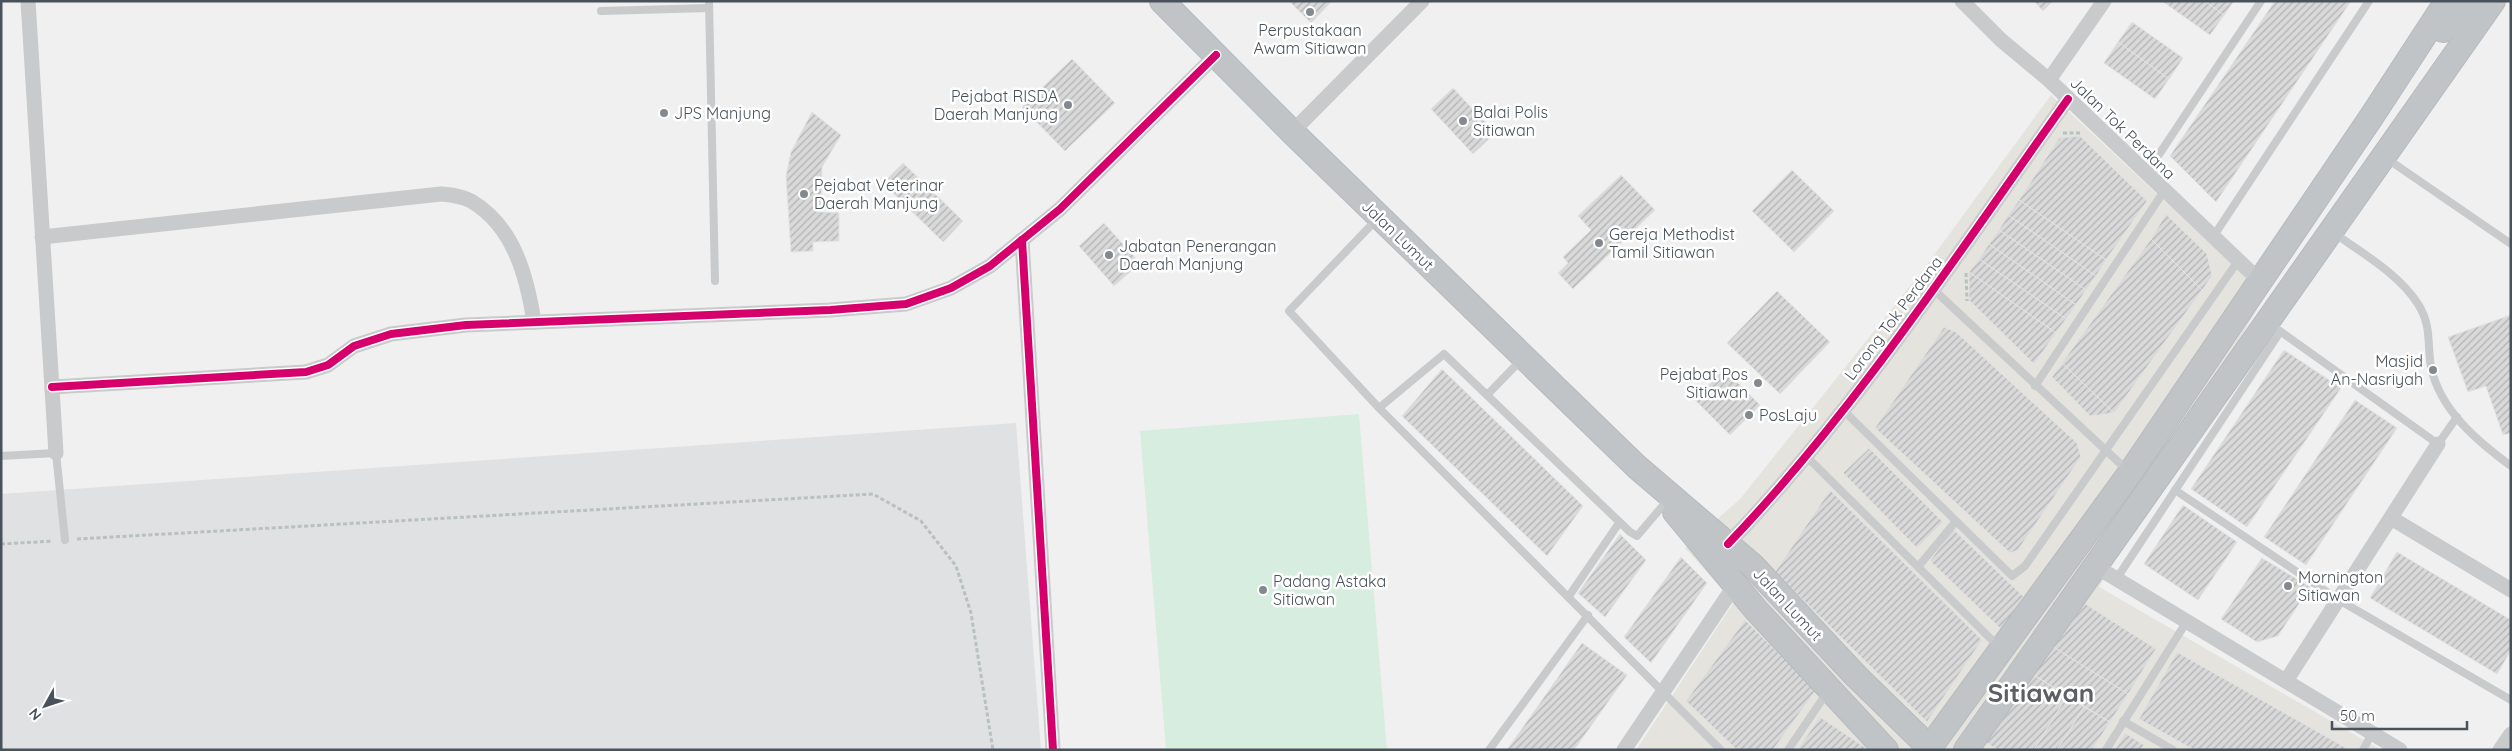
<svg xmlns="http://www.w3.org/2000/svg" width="2512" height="751" font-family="Quicksand,sans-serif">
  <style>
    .commercial { fill: #e5e3de }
    .airport { fill: #e0e1e3 }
    .garden { fill: #d7ede0 }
    .building { fill: url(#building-hatch); stroke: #e2e2e3 }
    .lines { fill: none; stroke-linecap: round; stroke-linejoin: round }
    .trunk-casing { stroke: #b6babe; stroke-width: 26 }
    .path { stroke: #b7c1be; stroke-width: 3; stroke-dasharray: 4 2.5; stroke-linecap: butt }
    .service { stroke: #c8cacb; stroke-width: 8 }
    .minor { stroke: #c8cacb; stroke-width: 15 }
    .trunk { stroke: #c0c4c7; stroke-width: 24 }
    .cycleway-casing { stroke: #fff; stroke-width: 11 }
    .cycleway { stroke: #d6006c; stroke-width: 8 }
    .poi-dot { fill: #83898e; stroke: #fff; stroke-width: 2 }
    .labels { text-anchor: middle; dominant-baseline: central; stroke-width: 5; stroke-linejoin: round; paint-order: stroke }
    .poi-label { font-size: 16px; fill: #49525a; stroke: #fff; text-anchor: start }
    .street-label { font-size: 16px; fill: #49525a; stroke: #fff }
    .town-label { font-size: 26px; font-weight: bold; fill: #5c5f63; stroke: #fff }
  </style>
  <defs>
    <pattern id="building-hatch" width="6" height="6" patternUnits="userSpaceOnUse" patternTransform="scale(1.25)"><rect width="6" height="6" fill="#d9d9da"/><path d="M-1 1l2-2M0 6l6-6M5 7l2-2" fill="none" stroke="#b2b3b4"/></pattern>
  </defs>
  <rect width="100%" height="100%" fill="#f0f0f0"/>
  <path class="commercial" d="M 2051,95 L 2265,295 L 2099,587 L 2381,750 L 1636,750 L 1734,602 L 1685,548 L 1741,498 L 1926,266 Z"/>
  <path class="airport" d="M 1016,423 L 1041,750 L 1,750 L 1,494 Z"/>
  <path class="garden" d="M 1359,414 L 1387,750 L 1166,750 L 1140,431 Z"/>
  <g class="building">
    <path d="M 1289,1 L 1332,1 L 1311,23 Z"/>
    <path d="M 2034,1 L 2053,1 L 2043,11 Z"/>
    <path d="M 2162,1 L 2205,1 L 2224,15 L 2210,35 Z"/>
    <path d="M 2205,1 L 2234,1 L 2224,15 Z"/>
    <path d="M 2275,1 L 2351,1 L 2216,202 L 2170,156 Z"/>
    <path d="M 2132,22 L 2183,58 L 2169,79 L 2118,42 Z"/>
    <path d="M 2118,42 L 2169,79 L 2155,99 L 2104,63 Z"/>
    <path d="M 1072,59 L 1115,103 L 1065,151 L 1022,107 Z"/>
    <path d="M 1453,88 L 1495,133 L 1473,154 L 1431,109 Z"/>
    <path d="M 812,112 L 841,135 L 822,167 L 821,212 L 839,213 L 839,241 L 813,242 L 813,251 L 791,252 L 786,176 L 791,152 Z"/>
    <path d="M 2080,136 L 2147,201 L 2106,260 L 2019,200 L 2059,138 Z"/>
    <path d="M 903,163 L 963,221 L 943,242 L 883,183 Z"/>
    <path d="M 1792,170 L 1834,211 L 1794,252 L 1752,211 Z"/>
    <path d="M 1621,175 L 1655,210 L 1573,289 L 1558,273 L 1568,263 L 1563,257 L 1591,230 L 1578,216 Z"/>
    <path d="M 2019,200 L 2106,260 L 2096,276 L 2008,215 Z"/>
    <path d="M 2166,214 L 2207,254 L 2212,276 L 2202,290 L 2151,239 Z"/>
    <path d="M 2008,215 L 2096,276 L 2086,290 L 1999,230 Z"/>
    <path d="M 1104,223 L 1140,263 L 1114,286 L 1079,246 Z"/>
    <path d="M 1999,230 L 2086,290 L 2076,305 L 1989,244 Z"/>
    <path d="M 2151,239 L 2202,290 L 2114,413 L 2062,363 Z"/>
    <path d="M 1989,244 L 2076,305 L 2066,319 L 1979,259 Z"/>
    <path d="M 1979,259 L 2066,319 L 2056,333 L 1969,272 Z"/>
    <path d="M 1969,272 L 2056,333 L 2034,364 L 1969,300 Z"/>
    <path d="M 1777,291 L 1830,342 L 1780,394 L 1727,343 Z"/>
    <path d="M 2511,315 L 2511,433 L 2503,435 L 2486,386 L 2468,392 L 2448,337 Z"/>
    <path d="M 1944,327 L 1956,332 L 2077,443 L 2081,457 L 2018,550 L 2010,553 L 1875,428 Z"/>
    <path d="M 2284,350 L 2341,388 L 2247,527 L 2191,489 Z"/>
    <path d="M 2062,363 L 2114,413 L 2090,416 L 2052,377 Z"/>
    <path d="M 1442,369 L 1583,506 L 1547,556 L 1402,416 Z"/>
    <path d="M 1724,369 L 1760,405 L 1730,435 L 1695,400 Z"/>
    <path d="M 2355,400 L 2397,428 L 2306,565 L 2264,537 Z"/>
    <path d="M 1869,448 L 1943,522 L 1917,548 L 1843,473 Z"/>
    <path d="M 1830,490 L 1982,640 L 1927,722 L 1775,572 Z"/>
    <path d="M 2183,505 L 2237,542 L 2198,600 L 2144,564 Z"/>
    <path d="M 1953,529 L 2024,597 L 2001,629 L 1930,561 Z"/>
    <path d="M 1620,534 L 1646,560 L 1605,617 L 1578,593 Z"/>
    <path d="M 2397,552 L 2511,620 L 2511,650 L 2497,674 L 2370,598 Z"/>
    <path d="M 1681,557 L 1707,583 L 1651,663 L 1624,637 Z"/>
    <path d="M 2262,558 L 2310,587 L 2278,636 L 2257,642 L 2221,619 Z"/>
    <path d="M 2076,598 L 2156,649 L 2128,694 L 2047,643 Z"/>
    <path d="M 1745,620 L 1816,690 L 1773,750 L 1737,750 L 1686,701 Z"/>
    <path d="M 1582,643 L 1627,675 L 1574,750 L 1507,750 Z"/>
    <path d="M 2047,643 L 2128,694 L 2110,722 L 2029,672 Z"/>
    <path d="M 2177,652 L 2348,749 L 2348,750 L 2194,750 L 2139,719 Z"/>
    <path d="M 2029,672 L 2067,696 L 2034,750 L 1998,750 L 1985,742 Z"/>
    <path d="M 2067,696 L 2084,707 L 2057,750 L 2034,750 Z"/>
    <path d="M 2084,707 L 2110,722 L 2092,750 L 2057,750 Z"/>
    <path d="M 1820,717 L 1869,750 L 1797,750 Z"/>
    <path d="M 2125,733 L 2144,745 L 2141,750 L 2115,750 Z"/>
  </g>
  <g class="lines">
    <defs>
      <g id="trunk">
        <path d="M 1162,1 L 1292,132 L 1637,467 L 1753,566 L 1856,676 L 1932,750"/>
        <path d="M 2443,30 L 2467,1"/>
        <path d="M 1675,512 L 1756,610 L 1886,750"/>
        <path d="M 1928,750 L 2130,473 L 2372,116 L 2447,1"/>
        <path d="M 1966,750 L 2493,1"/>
      </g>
    </defs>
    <use href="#trunk" class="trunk-casing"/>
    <g class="path">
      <path d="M 2063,133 L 2081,133"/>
      <path d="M 1966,273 L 1967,301"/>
      <path d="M 77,539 L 873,494 L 921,521 L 956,566 L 971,613 L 993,750"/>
      <path d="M 1,544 L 53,541"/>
    </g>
    <g class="service">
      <path d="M 709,1 L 715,281"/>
      <path d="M 601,11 L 709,8"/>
      <path d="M 2386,158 L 2511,244"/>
      <path d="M 2146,174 L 2261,1"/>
      <path d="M 1378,218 L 1289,311 L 1379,408 L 1721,750"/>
      <path d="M 2334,233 C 2362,253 2399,274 2418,304 C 2432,326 2427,344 2431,367 C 2440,410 2477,441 2511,466"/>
      <path d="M 2213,237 L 2369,1"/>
      <path d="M 1933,289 L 2127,470"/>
      <path d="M 2277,329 L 2438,444 L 2457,417"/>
      <path d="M 2035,386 L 2164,191"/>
      <path d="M 1487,395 L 1522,359"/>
      <path d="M 1379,408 L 1444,354 L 1630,532 L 1637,536 L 1666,502"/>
      <path d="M 1842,409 L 2012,576 L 2025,566 L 2238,261"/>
      <path d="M 1,456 L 56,453 L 65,540"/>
      <path d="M 1806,456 L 2000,648"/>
      <path d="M 2175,490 L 2339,600 L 2511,700"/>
      <path d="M 1918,567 L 1956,521"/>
      <path d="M 2117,578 L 2280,332"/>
      <path d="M 1569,596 L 1619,523"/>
      <path d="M 2123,721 L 2173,750"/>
      <path d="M 1489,750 L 1588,615"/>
      <path d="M 1788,750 L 1828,691"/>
      <path d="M 2106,750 L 2187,621"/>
      <path d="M 2363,750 L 2372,733"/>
    </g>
    <g class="minor">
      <path d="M 28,1 L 56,453"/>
      <path d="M 1962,1 L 2001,40 L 2049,80 L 2260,281"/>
      <path d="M 2049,80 L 2104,1"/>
      <path d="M 1292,132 L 1422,1"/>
      <path d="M 42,237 L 441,194 C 451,195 462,196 471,201 C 514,226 527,277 534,322"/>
      <path d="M 1022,240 L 1053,750"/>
      <path d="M 52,387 L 306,372 L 328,365 L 354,346 L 391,334 L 466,325 L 830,310 L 906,304 L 951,288 L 990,266 L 1060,209 L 1216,55"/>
      <path d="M 2391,518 L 2511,590"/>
      <path d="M 1728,544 C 1857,409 1960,250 2068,99"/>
      <path d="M 2095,566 L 2400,750"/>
      <path d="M 2286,681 L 2438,444"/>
      <path d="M 1624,750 L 1735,585"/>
      <path d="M 2500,750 L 2511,734"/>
    </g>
    <use href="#trunk" class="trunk"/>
    <defs>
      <g id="cycleway">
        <path d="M 1022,240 L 1053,750"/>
        <path d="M 52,387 L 306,372 L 328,365 L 354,346 L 391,334 L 466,325 L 830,310 L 906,304 L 951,288 L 990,266 L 1060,209 L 1216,55"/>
        <path d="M 1728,544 C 1857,409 1960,250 2068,99"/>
      </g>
    </defs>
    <use href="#cycleway" class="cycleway-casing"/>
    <use href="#cycleway" class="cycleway"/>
  </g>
  <g class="poi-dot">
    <circle cx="1310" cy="12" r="5"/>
    <circle cx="1068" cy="105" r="5"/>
    <circle cx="664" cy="113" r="5"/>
    <circle cx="1463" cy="121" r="5"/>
    <circle cx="804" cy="194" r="5"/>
    <circle cx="1599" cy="243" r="5"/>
    <circle cx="1109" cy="255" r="5"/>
    <circle cx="2433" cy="370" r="5"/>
    <circle cx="1758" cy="383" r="5"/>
    <circle cx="1749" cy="415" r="5"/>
    <circle cx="2288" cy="586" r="5"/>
    <circle cx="1263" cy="590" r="5"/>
  </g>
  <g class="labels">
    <g class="poi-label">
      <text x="1310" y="30" text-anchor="middle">Perpustakaan<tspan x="1310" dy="18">Awam Sitiawan</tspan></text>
      <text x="1058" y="96" text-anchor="end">Pejabat RISDA<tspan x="1058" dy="18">Daerah Manjung</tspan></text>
      <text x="1473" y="112">Balai Polis<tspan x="1473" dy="18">Sitiawan</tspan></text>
      <text x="674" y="113">JPS Manjung</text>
      <text x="814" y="185">Pejabat Veterinar<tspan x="814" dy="18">Daerah Manjung</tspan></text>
      <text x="1609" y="234">Gereja Methodist<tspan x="1609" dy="18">Tamil Sitiawan</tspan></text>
      <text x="1119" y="246">Jabatan Penerangan<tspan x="1119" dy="18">Daerah Manjung</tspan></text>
      <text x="2423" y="361" text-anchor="end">Masjid<tspan x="2423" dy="18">An-Nasriyah</tspan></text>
      <text x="1748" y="374" text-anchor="end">Pejabat Pos<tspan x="1748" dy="18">Sitiawan</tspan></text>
      <text x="1759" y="415">PosLaju</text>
      <text x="2298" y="577">Mornington<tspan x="2298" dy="18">Sitiawan</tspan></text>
      <text x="1273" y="581">Padang Astaka<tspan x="1273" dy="18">Sitiawan</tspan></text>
    </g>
    <g class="street-label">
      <text transform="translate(2123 128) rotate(44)">Jalan Tok Perdana</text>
      <text transform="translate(1398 235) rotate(44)">Jalan Lumut</text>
      <text transform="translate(1893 318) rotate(-53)">Lorong Tok Perdana</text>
      <text transform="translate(1788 604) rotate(47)">Jalan Lumut</text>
    </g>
    <g class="town-label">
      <text x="2041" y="692">Sitiawan</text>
    </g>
  </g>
  <rect width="2512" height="751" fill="none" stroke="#49525a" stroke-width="5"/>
  <g transform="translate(45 706) rotate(230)" stroke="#ffffff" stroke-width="4" paint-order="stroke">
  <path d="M0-4L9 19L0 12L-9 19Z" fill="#49525a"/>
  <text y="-8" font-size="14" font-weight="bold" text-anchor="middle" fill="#49525a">N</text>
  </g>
  <path d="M2332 721v8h135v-8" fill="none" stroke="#49525a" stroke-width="2.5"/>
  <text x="2340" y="721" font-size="15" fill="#49525a" stroke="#ffffff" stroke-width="4" paint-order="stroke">50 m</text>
</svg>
